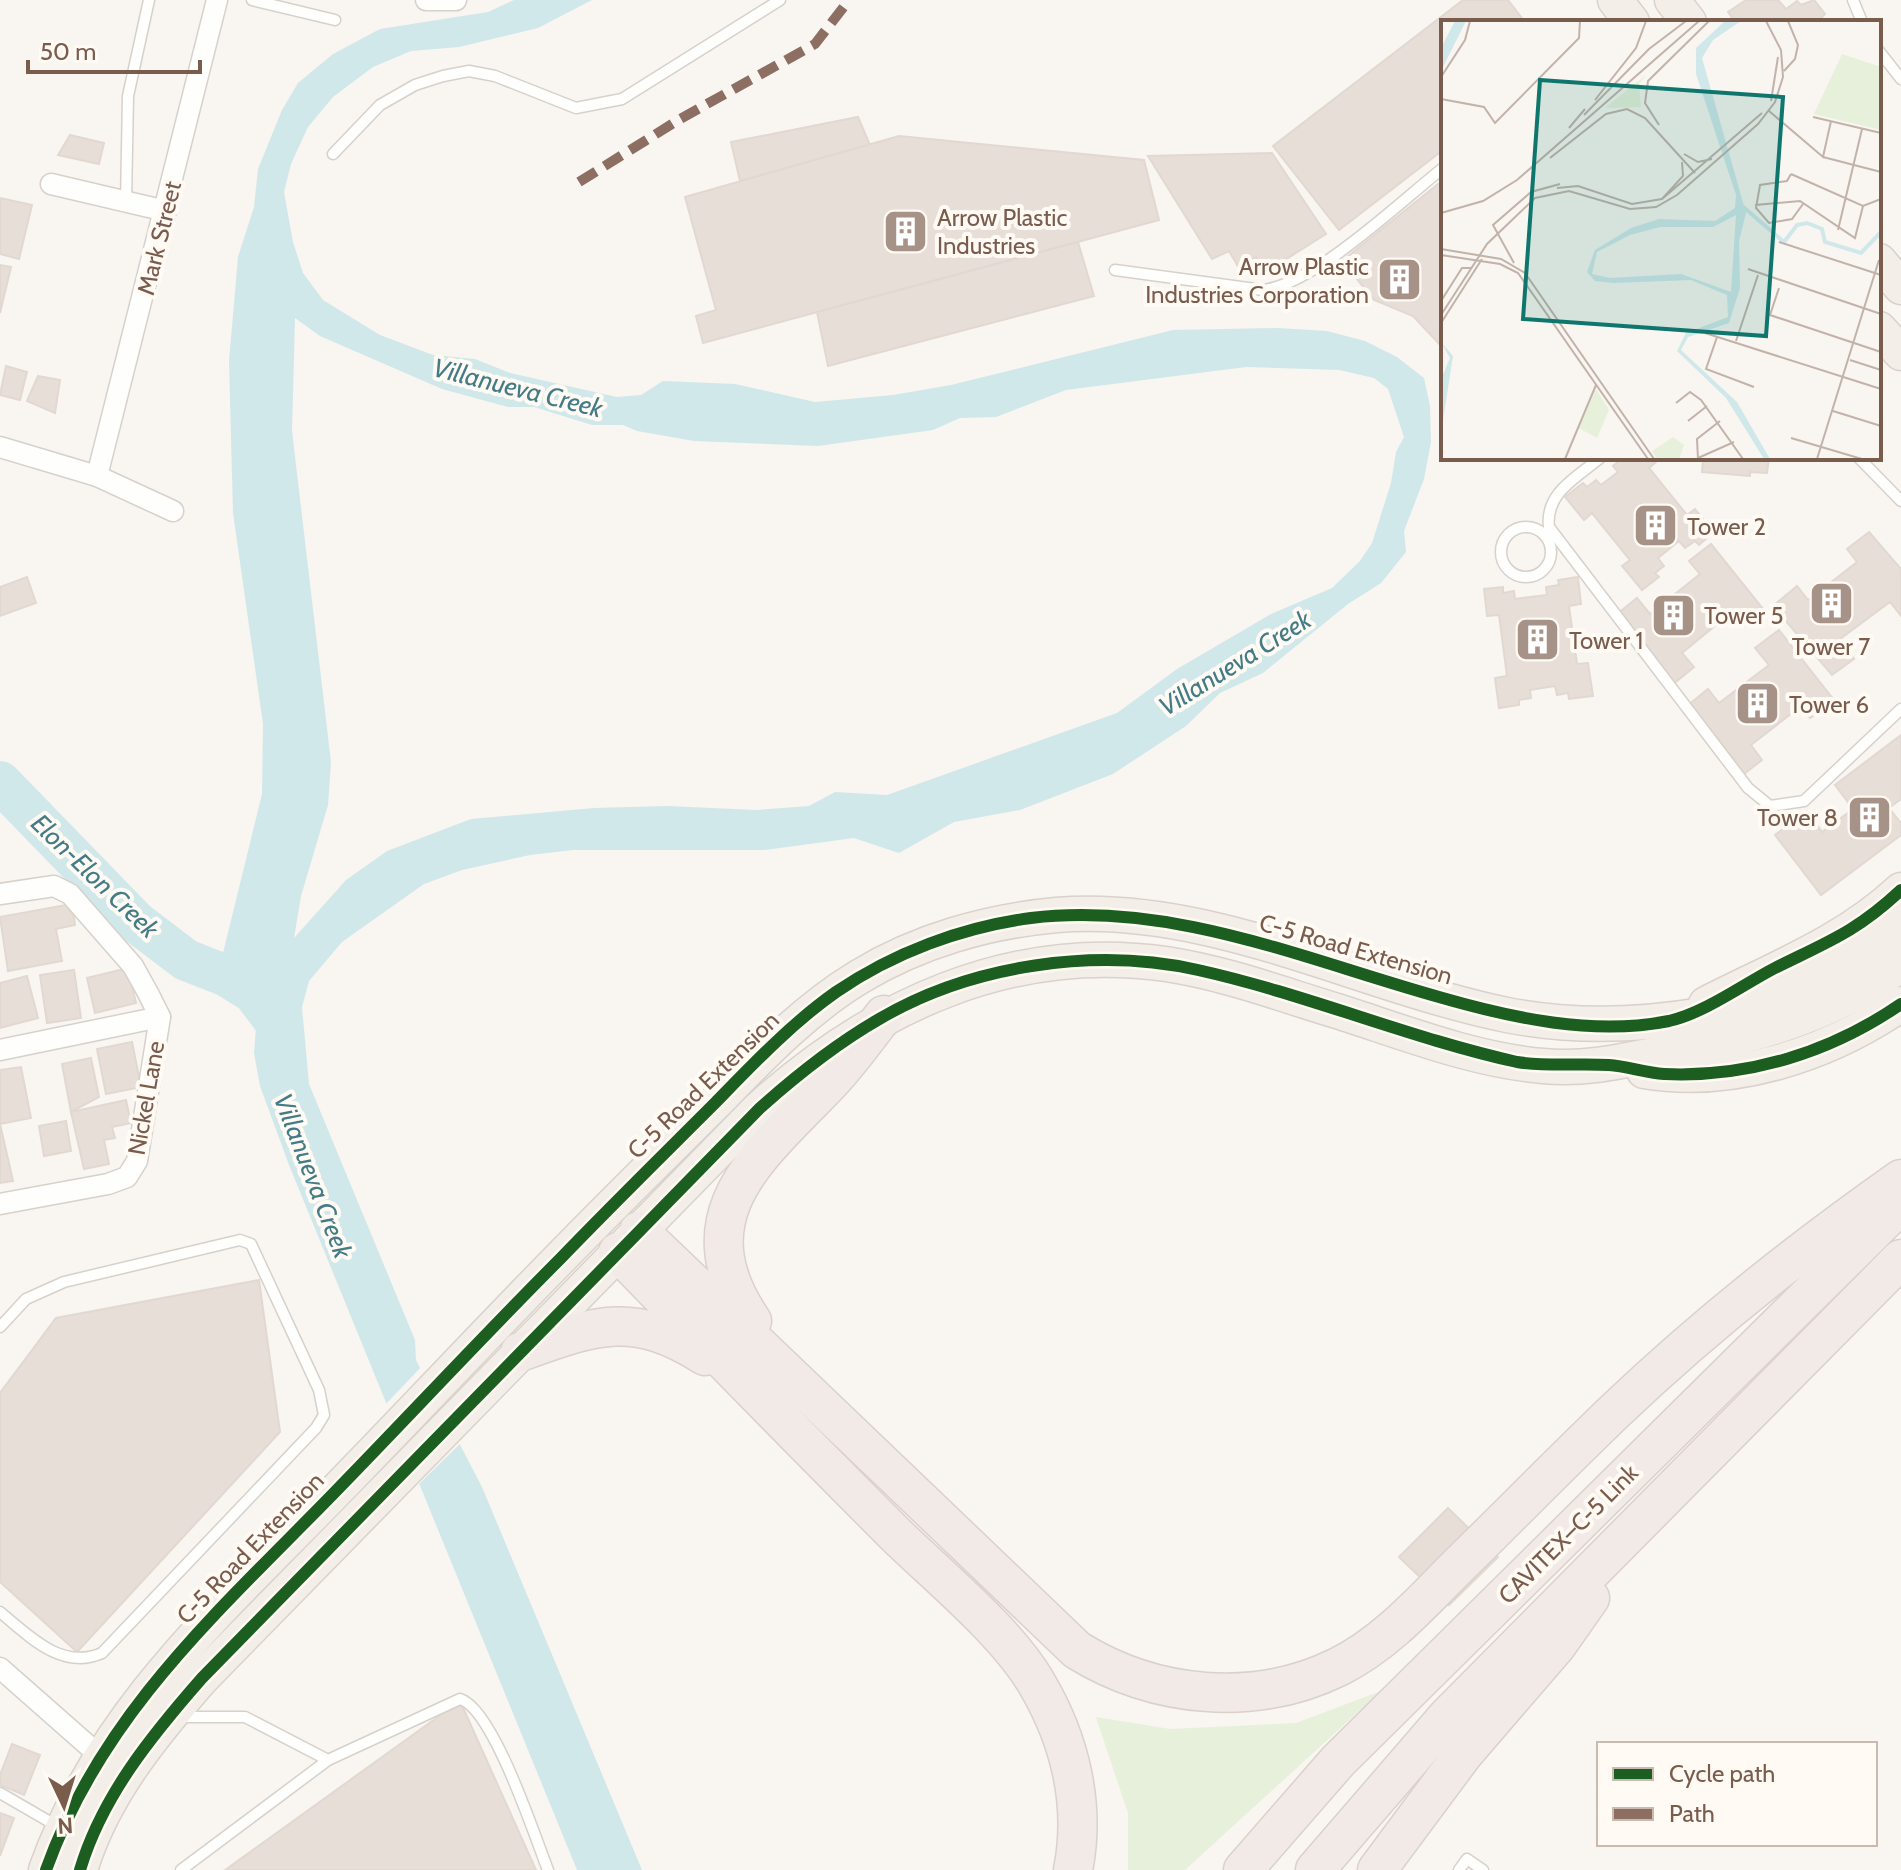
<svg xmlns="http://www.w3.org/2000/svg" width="1901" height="1870" font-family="Cabin,sans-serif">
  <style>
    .green { fill: #e7f0db }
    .water { fill: #d0e8ea; fill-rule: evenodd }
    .pier { fill: #f9f5f0 }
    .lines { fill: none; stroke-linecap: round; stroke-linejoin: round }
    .river { stroke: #d0e8ea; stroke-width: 42 }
    .building { fill: #e6ded7; stroke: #e2d8d2; stroke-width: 2 }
    .service-casing { stroke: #d7d1cb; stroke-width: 13 }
    .minor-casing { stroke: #d7d1cb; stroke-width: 23 }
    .primary-casing { stroke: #dad1cc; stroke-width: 37 }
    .motorway-casing { stroke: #dad1cc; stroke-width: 41 }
    .service { stroke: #fefefd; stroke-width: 10 }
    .minor { stroke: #fefefd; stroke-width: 20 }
    .primary { stroke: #f3eee8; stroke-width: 34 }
    .motorway { stroke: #f2eae7; stroke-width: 38 }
    .quiet { stroke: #8d6e63; stroke-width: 10; stroke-dasharray: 20 10; stroke-linecap: butt }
    .cycleway-casing { stroke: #fffaf3; stroke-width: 17 }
    .cycleway { stroke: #1b5e20; stroke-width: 12 }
    .labels { text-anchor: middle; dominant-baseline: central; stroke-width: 8; stroke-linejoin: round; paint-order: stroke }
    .poi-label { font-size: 24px; fill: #7a5c4d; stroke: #fffaf3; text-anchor: start }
    .street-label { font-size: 24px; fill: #7a5c4d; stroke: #fffaf3 }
    .water-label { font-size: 26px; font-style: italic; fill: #437c86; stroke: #fffaf3 }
    .inset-river { fill: none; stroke: #d0e8ea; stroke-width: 4 }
    .inset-road { fill: none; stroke: #c2b3aa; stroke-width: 2 }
    .view { fill: #0f766e; fill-opacity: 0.15; stroke: #0f766e; stroke-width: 4 }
    .inset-edge { fill: none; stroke: #7a5c4d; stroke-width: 4 }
  </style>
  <rect width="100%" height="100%" fill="#f9f5f0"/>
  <path class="green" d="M 1381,1691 L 1185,1870 L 1128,1870 L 1128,1813 L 1096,1717 L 1170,1729 L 1296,1723 Z"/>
  <path class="water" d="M 514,0 L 592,0 L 538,28 L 459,47 L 411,51 L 373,67 L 333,97 L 308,127 L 291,164 L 284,192 L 293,242 L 303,273 L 323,300 L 380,335 L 433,355 L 475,359 L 510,373 L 617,397 L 641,395 L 663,381 L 735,384 L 815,402 L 893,395 L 951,385 L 1173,330 L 1278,328 L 1327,331 L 1365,341 L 1397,357 L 1424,378 L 1430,406 L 1431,442 L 1424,479 L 1404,531 L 1406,552 L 1381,583 L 1348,604 L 1263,673 L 1220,693 L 1186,726 L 1113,774 L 1020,810 L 954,822 L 899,853 L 854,838 L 765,850 L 573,850 L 530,855 L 462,870 L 424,884 L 342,942 L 309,981 L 302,1007 L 309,1084 L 415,1340 L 416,1360 L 482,1487 L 642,1870 L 577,1870 L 289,1165 L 260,1086 L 254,1053 L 257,1014 L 223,953 L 262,794 L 263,724 L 233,513 L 229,361 L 238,257 L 254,207 L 258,169 L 282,110 L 298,83 L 333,54 L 380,29 L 488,12 ZM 295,318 L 320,336 L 442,389 L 508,407 L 534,407 L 592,425 L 623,425 L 637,431 L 694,441 L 818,446 L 933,430 L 960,418 L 996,417 L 1066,390 L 1246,367 L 1339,370 L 1374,378 L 1388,389 L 1404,437 L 1396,452 L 1391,483 L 1372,543 L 1360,561 L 1332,588 L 1271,614 L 1177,669 L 1117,713 L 887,795 L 835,792 L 809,806 L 757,810 L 667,806 L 594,808 L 471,819 L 387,851 L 346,880 L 294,938 L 301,896 L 328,805 L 331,762 L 292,431 Z"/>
  <path class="pier" d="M 423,1365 L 464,1440 L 416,1487 L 383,1407 Z"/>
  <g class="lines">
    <path class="river" d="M 0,782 L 136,922 L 186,960 L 227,976 L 253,992 L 272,1017"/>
  </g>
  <g class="building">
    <path d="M 1463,0 L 1508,0 L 1525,22 L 1443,22 L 1443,150 L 1339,230 L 1273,146 Z"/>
    <path d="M 1746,0 L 1778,0 L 1786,9 L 1797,1 L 1801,5 L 1814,0 L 1825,14 L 1817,22 L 1735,22 L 1728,12 Z"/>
    <path d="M 858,117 L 870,145 L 740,181 L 731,142 Z"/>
    <path d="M 70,135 L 104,143 L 99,164 L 58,155 Z"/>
    <path d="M 899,136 L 1144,160 L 1159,220 L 703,343 L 696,316 L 716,310 L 685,197 Z"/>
    <path d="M 1272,153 L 1326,234 L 1264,273 L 1256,257 L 1239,268 L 1229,251 L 1212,259 L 1148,156 Z"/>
    <path d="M 1443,180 L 1443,348 L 1413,316 L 1374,300 L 1342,261 Z"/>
    <path d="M 0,198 L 32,205 L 19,259 L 0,254 Z"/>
    <path d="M 1078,242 L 1094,296 L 828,366 L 817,312 Z"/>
    <path d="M 0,265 L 11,267 L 0,313 Z"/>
    <path d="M 6,366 L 27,372 L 20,400 L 0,395 Z"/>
    <path d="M 38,376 L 60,380 L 55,413 L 27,401 Z"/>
    <path d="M 1623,458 L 1654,458 L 1656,462 L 1649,468 L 1687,515 L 1695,509 L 1714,532 L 1699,545 L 1695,541 L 1685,548 L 1679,541 L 1658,558 L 1664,566 L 1655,573 L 1659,577 L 1642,590 L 1622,566 L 1630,560 L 1592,513 L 1584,520 L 1565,497 L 1583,483 L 1587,487 L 1596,480 L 1601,485 L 1618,472 L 1613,466 Z"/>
    <path d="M 1703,458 L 1769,458 L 1767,473 L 1750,472 L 1750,476 L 1702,472 Z"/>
    <path d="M 1869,532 L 1901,569 L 1901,616 L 1890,602 L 1840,639 L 1854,659 L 1832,675 L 1773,606 L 1797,586 L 1808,600 L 1857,562 L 1847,549 Z"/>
    <path d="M 1711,544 L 1764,610 L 1744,626 L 1732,612 L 1682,653 L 1694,667 L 1672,685 L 1616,615 L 1637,598 L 1650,614 L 1700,574 L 1689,561 Z"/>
    <path d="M 27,577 L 36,603 L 0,616 L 0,587 Z"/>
    <path d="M 1578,577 L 1581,604 L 1569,606 L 1577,664 L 1588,663 L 1593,696 L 1569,699 L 1568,693 L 1557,695 L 1555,686 L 1530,690 L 1531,698 L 1519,700 L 1519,705 L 1499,708 L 1495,678 L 1507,676 L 1499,615 L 1487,616 L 1484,589 L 1503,587 L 1503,593 L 1514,591 L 1515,599 L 1547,595 L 1546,587 L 1559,585 L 1558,580 Z"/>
    <path d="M 1779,630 L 1834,700 L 1810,718 L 1801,706 L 1751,745 L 1762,760 L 1740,777 L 1686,707 L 1708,689 L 1719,703 L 1769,665 L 1755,648 Z"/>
    <path d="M 1901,735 L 1901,799 L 1889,808 L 1901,823 L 1901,835 L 1821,895 L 1775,835 L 1807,811 L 1822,832 L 1853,809 L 1835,785 Z"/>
    <path d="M 72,904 L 75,925 L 56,929 L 62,961 L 8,971 L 0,917 Z"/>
    <path d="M 128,968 L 136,1003 L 95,1013 L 87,978 Z"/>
    <path d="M 74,970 L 81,1018 L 47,1023 L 40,975 Z"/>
    <path d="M 27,976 L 38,1018 L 0,1028 L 0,983 Z"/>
    <path d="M 132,1042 L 141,1087 L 106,1094 L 97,1049 Z"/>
    <path d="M 91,1058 L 99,1097 L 71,1112 L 62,1064 Z"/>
    <path d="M 21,1067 L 31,1118 L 0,1124 L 0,1070 Z"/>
    <path d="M 126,1100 L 131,1123 L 112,1127 L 115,1138 L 104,1140 L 109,1164 L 84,1169 L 71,1112 Z"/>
    <path d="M 66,1121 L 71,1151 L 44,1156 L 39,1126 Z"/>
    <path d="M 0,1124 L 13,1181 L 0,1183 Z"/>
    <path d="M 259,1280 L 280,1432 L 77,1652 L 0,1582 L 0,1393 L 56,1318 Z"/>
    <path d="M 1448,1508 L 1498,1557 L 1449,1605 L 1399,1557 Z"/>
    <path d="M 460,1701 L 536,1870 L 225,1870 Z"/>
    <path d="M 12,1744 L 40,1755 L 24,1795 L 0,1785 L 0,1775 Z"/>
    <path d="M 0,1813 L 14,1818 L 0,1856 Z"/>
  </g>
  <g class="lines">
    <defs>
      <g id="service">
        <path d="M 252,0 L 335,20"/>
        <path d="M 1853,0 L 1862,22"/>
        <path d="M 1879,51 L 1901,79"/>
        <path d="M 333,154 L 380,105 L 415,85 L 443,76 L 469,71 L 495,76 L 576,108 L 622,99 L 780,0"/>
        <path d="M 126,202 L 128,96 L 149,0"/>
        <path d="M 1115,270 L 1263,290 C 1315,284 1400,202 1443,168"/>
        <path d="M 1600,458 C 1576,478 1545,493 1549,527 L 1748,788 L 1770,806 L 1804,801 L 1901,709"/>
        <path d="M 1859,458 L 1901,501"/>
        <circle cx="1526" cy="552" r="25"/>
        <path d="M 0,1327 L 26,1299 L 64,1282 L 240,1240 L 251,1244 L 319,1390 L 324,1415 L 316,1428 L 102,1653 C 62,1671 29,1636 0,1612"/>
        <path d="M 178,1717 L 245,1717 L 328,1760 L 460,1699 C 493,1708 535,1837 548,1870"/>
        <path d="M 0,1793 L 57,1826"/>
        <path d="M 181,1870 L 328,1760"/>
        <path d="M 1459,1870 L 1467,1859 L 1483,1870"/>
      </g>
      <g id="minor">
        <path d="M 426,0 L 456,0"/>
        <path d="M 51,184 L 166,211"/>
        <path d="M 0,447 L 97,476 L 173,511"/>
        <path d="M 97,476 L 217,0"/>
        <path d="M 0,894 L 54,886 L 70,894 L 133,966 L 148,993 L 160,1017 L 137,1161 L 127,1177 L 108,1184 L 0,1204"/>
        <path d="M 0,1050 L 160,1017"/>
        <path d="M 0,1668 L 100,1756"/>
      </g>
      <g id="primary">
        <path d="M 1615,0 L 1632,22"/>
        <path d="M 1672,0 L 1689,22"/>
        <path d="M 1879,261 L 1901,287"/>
        <path d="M 1879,329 L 1901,353"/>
        <path d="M 1706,1004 C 1774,969 1844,943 1901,890"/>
        <path d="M 1644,1071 C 1733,1086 1828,1054 1901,1004"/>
        <path d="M 46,1870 C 102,1714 219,1611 331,1496 C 412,1413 491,1328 572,1246 C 621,1196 671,1147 720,1098 C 763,1054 806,1009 859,977 C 918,941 988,921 1057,915 C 1212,903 1357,984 1507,1015 C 1573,1028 1636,1026 1702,1015 C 1777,1003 1842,977 1901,929"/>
        <path d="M 80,1870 C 102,1796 152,1735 202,1678 L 760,1108 C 873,1006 1011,942 1166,964 C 1225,973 1281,994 1337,1011 C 1403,1032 1473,1060 1543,1066 C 1584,1070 1624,1061 1664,1053 C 1750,1037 1830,1017 1901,964"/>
      </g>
      <g id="motorway">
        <path d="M 639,1231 L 1077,1650 C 1154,1698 1255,1708 1338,1667 C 1385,1644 1422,1602 1458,1566 C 1510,1515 1561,1463 1614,1412 C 1703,1327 1800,1250 1901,1179"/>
        <path d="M 618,1252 C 710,1347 802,1441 895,1534 C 939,1577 1007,1632 1037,1684 C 1070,1740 1086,1805 1073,1870"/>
        <path d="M 752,1321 C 678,1212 764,1153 834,1078 C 852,1058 868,1036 884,1015"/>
        <path d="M 520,1352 C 595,1325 633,1310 705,1356"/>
        <path d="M 1243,1870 L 1338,1761 L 1901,1204"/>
        <path d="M 1315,1870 L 1447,1717 L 1901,1259"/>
        <path d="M 1377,1870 L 1464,1753 L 1557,1645 L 1590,1598"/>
      </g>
    </defs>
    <use href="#service" class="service-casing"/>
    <use href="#minor" class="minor-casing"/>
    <use href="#primary" class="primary-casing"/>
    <use href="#motorway" class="motorway-casing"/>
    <use href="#service" class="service"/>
    <use href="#minor" class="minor"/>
    <use href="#primary" class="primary"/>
    <use href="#motorway" class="motorway"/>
    <path class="quiet" d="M 579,182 L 680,119 L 815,44 L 849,0"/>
    <defs>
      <g id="cycleway">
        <path d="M 46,1870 C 102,1713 220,1610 333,1494 C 409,1416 483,1336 560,1259 C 611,1206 664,1154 716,1102 C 754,1063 792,1023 836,992 C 893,953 962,927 1031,918 C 1172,901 1306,960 1439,997 C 1512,1018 1593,1036 1669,1021 C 1704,1013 1741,986 1773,969 C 1827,942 1855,933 1901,890"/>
        <path d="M 80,1870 C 102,1796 152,1735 202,1678 L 760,1108 C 798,1074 837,1043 881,1018 C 972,965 1095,947 1198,970 C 1306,994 1409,1038 1517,1062 C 1549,1067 1578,1063 1609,1065 C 1627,1066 1645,1073 1664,1074 C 1749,1078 1831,1052 1901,1004"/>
      </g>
    </defs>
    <use href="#cycleway" class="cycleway-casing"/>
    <use href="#cycleway" class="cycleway"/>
  </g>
  <defs>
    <symbol id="building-square" viewBox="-11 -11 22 22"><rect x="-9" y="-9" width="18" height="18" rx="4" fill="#a69286" stroke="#fffaf3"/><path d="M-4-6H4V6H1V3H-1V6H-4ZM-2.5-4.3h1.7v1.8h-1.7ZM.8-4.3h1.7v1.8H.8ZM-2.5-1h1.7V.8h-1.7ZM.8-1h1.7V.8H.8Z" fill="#fff"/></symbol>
  </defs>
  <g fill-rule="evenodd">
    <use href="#building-square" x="880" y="206" width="51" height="51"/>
    <use href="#building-square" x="1374" y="254" width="51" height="51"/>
    <use href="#building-square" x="1630" y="500" width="51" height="51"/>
    <use href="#building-square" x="1806" y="578" width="51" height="51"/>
    <use href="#building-square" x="1648" y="590" width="51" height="51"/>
    <use href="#building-square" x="1512" y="614" width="51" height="51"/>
    <use href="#building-square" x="1732" y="678" width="51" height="51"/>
    <use href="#building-square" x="1844" y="792" width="51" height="51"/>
  </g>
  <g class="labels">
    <g class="poi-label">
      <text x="937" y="217">Arrow Plastic<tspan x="937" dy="28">Industries</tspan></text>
      <text x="1369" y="266" text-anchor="end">Arrow Plastic<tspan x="1369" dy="28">Industries Corporation</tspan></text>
      <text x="1687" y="526">Tower 2</text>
      <text x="1704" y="615">Tower 5</text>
      <text x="1569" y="640">Tower 1</text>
      <text x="1831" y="646" text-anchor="middle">Tower 7</text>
      <text x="1789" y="704">Tower 6</text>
      <text x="1838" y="817" text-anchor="end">Tower 8</text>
    </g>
    <g class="street-label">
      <text transform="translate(159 238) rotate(-76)">Mark Street</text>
      <text transform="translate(1356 949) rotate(16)">C-5 Road Extension</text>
      <text transform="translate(703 1085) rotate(-44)">C-5 Road Extension</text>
      <text transform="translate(146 1098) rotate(-80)">Nickel Lane</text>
      <text transform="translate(1568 1534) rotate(-45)">CAVITEX–C-5 Link</text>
      <text transform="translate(250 1548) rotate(-46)">C-5 Road Extension</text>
    </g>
    <g class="water-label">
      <text transform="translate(518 388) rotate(14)">Villanueva Creek</text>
      <text transform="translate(1235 663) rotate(-32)">Villanueva Creek</text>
      <text transform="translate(95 876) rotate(44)">Elon-Elon Creek</text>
      <text transform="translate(313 1176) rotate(69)">Villanueva Creek</text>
    </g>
  </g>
  <g transform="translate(1441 20)">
    <rect width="440" height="440" fill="#f9f5f0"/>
    <path d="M 401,34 L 440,47 L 440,110 L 373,94 ZM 205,55 L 198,64 L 200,87 L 164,88 ZM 155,369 L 168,390 L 156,418 L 138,408 ZM 232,417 L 243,425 L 238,439 L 216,439 L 211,431 Z" fill="#e7f0db"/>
    <path d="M 14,1 L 25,1 L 0,51 L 0,28 ZM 284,1 L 300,1 L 272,20 L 261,38 L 305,193 L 298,221 L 299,268 L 288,303 L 247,317 L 240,330 L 296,382 L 329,439 L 323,439 L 285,378 L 236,331 L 245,313 L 287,297 L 286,275 L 250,260 L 172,263 L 154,261 L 146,252 L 154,230 L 190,208 L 218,199 L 274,201 L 294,188 L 295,175 L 255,54 L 255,28 ZM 295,195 L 290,272 L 240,254 L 169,258 L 151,254 L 156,232 L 189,215 L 219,207 L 272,207 ZM 0,322 L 12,336 L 0,413 L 0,359 L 9,338 Z" fill="#d0e8ea" fill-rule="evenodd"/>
    <path class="inset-river" d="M 300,185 L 343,222 L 356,205 L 366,203 L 381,209 L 384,222 L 420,233 L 440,212"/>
    <path class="inset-road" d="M 343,51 L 354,39 L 357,25 L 347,1M 0,57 L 24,20 L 29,1M 0,79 L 43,87 L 54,103 L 138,18 L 139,1M 154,80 L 195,28 L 205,1M 330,81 L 337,37M 328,91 L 382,137 L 390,101M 143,95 L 208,29 L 245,1M 372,97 L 440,113M 218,105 L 204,83 L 207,61 L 268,1M 128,108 L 144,89M 243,134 L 257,142 L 271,139M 382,137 L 440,152M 109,138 L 165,94 L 186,89 L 204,98 L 254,153M 350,154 L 346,161 L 319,165 L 315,188 L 328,203 L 351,199 L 362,184M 350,154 L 422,186 L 440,179M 116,168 L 137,166 L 191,184 L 221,179 L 321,93M 221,179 L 242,156 L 241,142M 314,185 L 359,181 L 414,218 L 422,186M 0,193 L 42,181 L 76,160 L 258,1M 397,210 L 421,109M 338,222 L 440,255M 0,229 L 60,239 L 84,253 L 213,439M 0,235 L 59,244 L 77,253 L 207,439M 73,243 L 52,205 L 90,172 L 119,164M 307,249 L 440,294M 338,268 L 329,295 L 440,332M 0,281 L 21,248 L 30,248M 0,295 L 46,224 L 94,178 L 128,171 L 189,189 L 215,187 L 236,175 L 317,104 L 334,82 L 342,57 L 340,30 L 325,1M 0,303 L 41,239M 264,313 L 440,369M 276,317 L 265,349 L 313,367M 295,321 L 317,255M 409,340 L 440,350M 235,383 L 249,372 L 260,380 L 302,439M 392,391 L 440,406M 247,401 L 266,386M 350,418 L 421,439M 257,438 L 293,422M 124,439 L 155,365M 257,439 L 256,419 L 279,401M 376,439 L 438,240"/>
    <path class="view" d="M 99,60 L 342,77 L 325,316 L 82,299 Z"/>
    <rect width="440" height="440" class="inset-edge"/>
  </g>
  <rect x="1597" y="1742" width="280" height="104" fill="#fffaf3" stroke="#cabbb1" stroke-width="2"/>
  <rect x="1613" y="1768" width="40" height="12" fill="#1b5e20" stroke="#cabbb1" stroke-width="2"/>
  <text x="1669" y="1782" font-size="24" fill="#7a5c4d">Cycle path</text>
  <rect x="1613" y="1808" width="40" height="12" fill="#8d6e63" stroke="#cabbb1" stroke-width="2"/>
  <text x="1669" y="1822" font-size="24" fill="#7a5c4d">Path</text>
  <g transform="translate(64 1806) rotate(176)" stroke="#fffaf3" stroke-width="6" paint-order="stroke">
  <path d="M0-6L14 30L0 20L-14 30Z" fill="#7a5c4d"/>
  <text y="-12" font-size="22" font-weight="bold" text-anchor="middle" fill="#7a5c4d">N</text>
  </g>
  <path d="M28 60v12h172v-12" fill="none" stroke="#7a5c4d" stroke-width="4"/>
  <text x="40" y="60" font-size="24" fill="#7a5c4d" stroke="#fffaf3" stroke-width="6" paint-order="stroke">50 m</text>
</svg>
